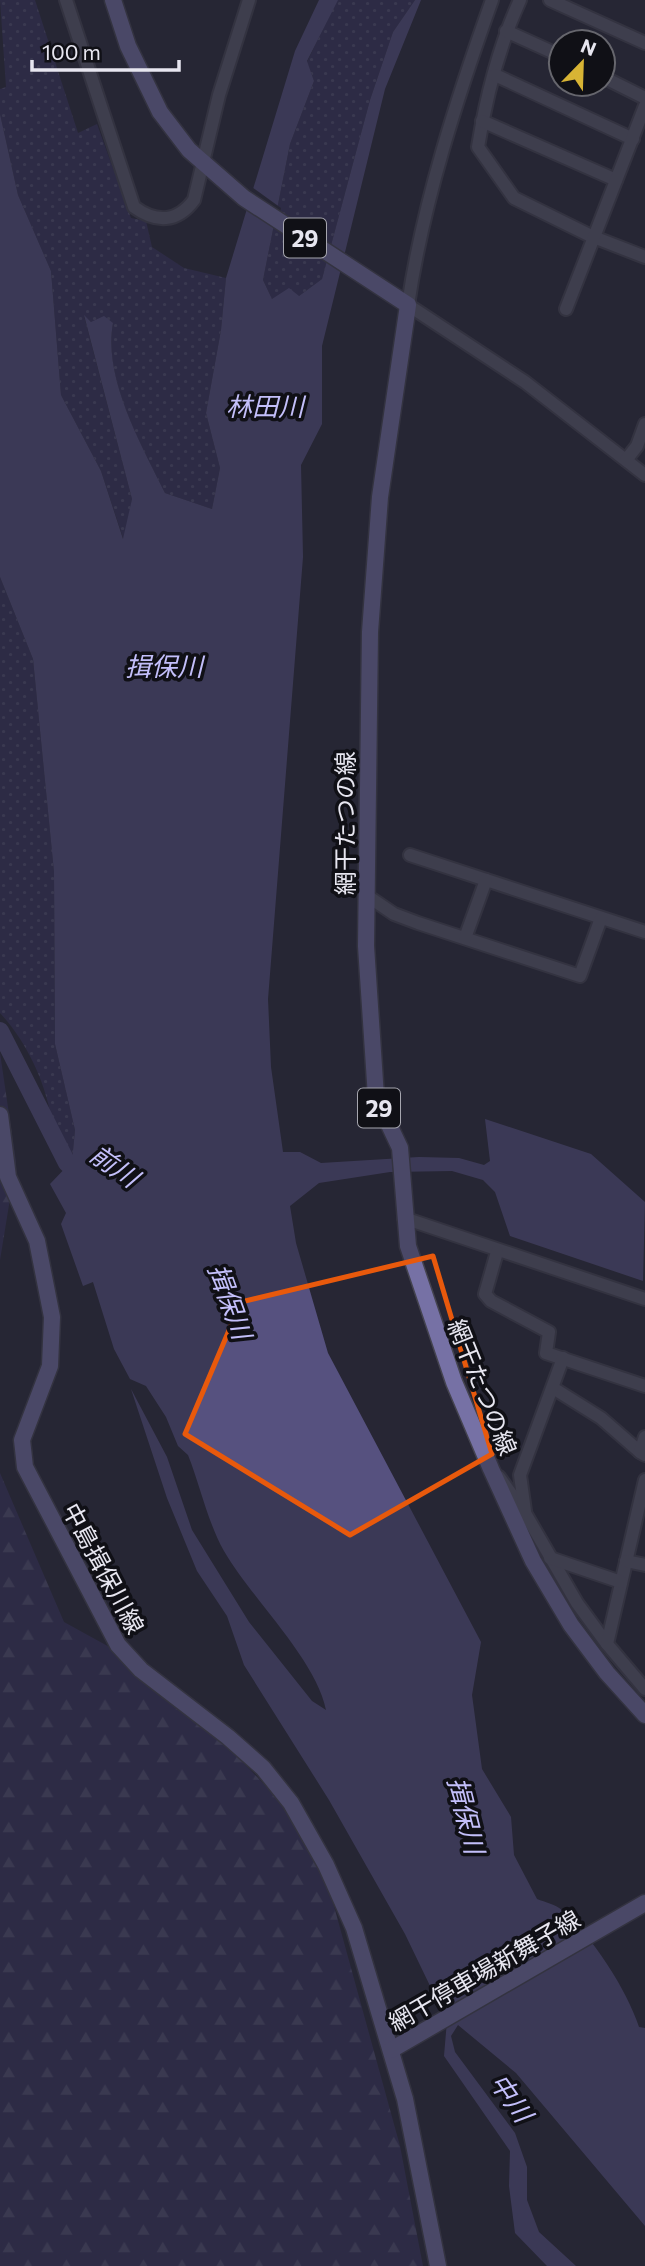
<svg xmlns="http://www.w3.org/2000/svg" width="645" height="2266" font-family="Commissioner,'Noto Sans JP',sans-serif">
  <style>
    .grass { fill: url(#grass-dots) }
    .forest { fill: url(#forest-firs) }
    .water { fill: #56517f }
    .pier { fill: #272634 }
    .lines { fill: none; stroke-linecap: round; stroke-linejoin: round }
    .river { stroke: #56517f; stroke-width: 18 }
    .minor-casing { stroke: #44434f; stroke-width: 16 }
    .major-casing { stroke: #44434f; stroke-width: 19 }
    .minor { stroke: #5c5b6c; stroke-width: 12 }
    .major { stroke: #7671a5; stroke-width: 16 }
    .marked { fill: none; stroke: #e8590c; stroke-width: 5; stroke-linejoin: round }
    .labels { text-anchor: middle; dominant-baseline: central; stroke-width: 7; stroke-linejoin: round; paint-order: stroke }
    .shield { fill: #101016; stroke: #a6a6af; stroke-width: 2 }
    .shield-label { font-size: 23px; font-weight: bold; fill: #e7e6f0 }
    .street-label { font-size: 24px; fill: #e7e6f0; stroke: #101016 }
    .water-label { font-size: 26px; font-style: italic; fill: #c3bffa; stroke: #101016 }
  </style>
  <defs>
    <pattern id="grass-dots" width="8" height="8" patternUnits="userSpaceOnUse" patternTransform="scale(1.75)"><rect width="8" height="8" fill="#36325a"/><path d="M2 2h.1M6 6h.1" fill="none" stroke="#535072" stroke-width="1.8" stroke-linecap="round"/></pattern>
    <pattern id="forest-firs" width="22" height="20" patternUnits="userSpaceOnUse" patternTransform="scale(1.75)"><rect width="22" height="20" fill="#36325a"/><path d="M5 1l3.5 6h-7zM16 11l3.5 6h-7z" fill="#535072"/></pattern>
  </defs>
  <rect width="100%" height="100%" fill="#272634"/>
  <g class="grass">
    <path d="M 0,0 L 35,0 L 78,133 L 97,124 L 131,218 L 146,221 L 152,247 L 184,268 L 226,278 L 221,330 L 206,413 L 220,468 L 212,509 L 165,493 C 141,444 103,379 113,323 L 91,322 L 84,316 L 132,499 L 124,541 L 101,471 L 61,395 L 51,271 L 18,195 L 0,114 L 0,89 L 6,87 Z"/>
    <path d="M 337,0 L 415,0 L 393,32 L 370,100 L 322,279 L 299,296 L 272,299 L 263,280 L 290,144 L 314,81 L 307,62 Z"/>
    <path d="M 0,577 L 33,659 L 54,872 L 55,1044 L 75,1130 L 72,1161 L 62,1164 C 54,1148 55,1133 51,1116 C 44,1079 26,1041 0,1013 Z"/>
  </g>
  <g class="forest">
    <path d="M 0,1053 L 16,1162 L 0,1260 Z"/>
    <path d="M 0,1473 L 64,1622 L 113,1649 L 210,1728 L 281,1802 L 329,1888 L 400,2146 L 423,2266 L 0,2266 Z"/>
  </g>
  <path class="water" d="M 319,0 L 338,0 L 307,61 L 314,81 L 290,144 L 263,280 L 272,299 L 289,288 L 299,296 L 322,279 L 370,100 L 393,32 L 415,0 L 421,0 L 385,89 L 322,346 L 322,424 L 301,465 L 303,557 L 268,999 L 271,1067 L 283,1152 L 300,1152 L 321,1163 L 419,1157 L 459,1158 L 484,1165 L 490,1161 L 485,1119 L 591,1154 L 645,1202 L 643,1281 L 510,1236 L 495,1192 L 483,1180 L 452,1171 L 390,1172 L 319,1183 L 290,1206 L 296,1243 L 328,1353 L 481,1642 L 472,1695 L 482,1769 L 511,1817 L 514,1855 L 537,1899 C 545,1902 556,1905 562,1910 C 592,1936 627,1990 639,2027 L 645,2028 L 645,2226 L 516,2073 L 458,2025 L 451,2036 L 455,2052 L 515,2133 L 527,2167 L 527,2200 L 539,2232 L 576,2266 L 547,2266 L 515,2233 L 509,2186 L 510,2151 L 444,2056 L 447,2021 L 405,1934 L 329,1800 L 244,1665 L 227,1616 L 197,1571 L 167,1498 L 131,1389 L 167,1457 L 192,1530 L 249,1622 L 312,1701 L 326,1710 C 316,1659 251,1598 224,1551 C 208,1523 200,1485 188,1455 L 178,1446 L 166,1417 L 146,1386 L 130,1379 L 114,1349 L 93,1282 L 83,1286 L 61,1224 L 66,1213 L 50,1184 L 72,1161 L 75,1130 L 55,1044 L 54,872 L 33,659 L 0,577 L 0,114 L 18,195 L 51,271 L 61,395 L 101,471 L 123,539 L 132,499 L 84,315 L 91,322 L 104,316 L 113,323 C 103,378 141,444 165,493 L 212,509 L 220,468 L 206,413 L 221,330 L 226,278 L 295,51 Z"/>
  <path class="pier" d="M 249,185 L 281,208 L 278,225 L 244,202 Z"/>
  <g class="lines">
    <path class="river" d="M 0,1031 L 67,1163 L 86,1177"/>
    <defs>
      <g id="minor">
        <path d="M 66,0 L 134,207 C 156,223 177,223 194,200 L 219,95 L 249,0"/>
        <path d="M 492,0 C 457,98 423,202 408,305 L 525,382 L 645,475"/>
        <path d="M 520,0 C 499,46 486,97 478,147 L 514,198 L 591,236 L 645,257"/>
        <path d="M 550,0 L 645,43"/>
        <path d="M 506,31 L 561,56"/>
        <path d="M 495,75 L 633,139"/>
        <path d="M 603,77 L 645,98"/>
        <path d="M 482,121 L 616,180"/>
        <path d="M 566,309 L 645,106"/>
        <path d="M 626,460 L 637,446 L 645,424"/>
        <path d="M 410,855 L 645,932"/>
        <path d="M 366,895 L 394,914 L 418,923 L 580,976 L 601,918"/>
        <path d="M 465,938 L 486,880"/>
        <path d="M 404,1218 L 645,1299"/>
        <path d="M 497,1252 L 485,1294 L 491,1301 L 549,1332 L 546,1353 L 645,1386"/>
        <path d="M 553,1388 L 601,1418 L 640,1452"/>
        <path d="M 645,1437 L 640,1452 L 645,1455"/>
        <path d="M 499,1477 L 525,1513 L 577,1603 L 607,1644"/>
        <path d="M 645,1480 L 607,1644 L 645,1689"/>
        <path d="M 525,1511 L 520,1475 L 563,1358"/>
        <path d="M 550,1558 L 621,1582"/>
        <path d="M 626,1561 L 645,1565"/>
      </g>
      <g id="major">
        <path d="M 113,0 L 128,46 L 160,112 L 189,150 L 244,198 L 408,305 L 380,497 L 370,632 L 366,946 L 376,1097 L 400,1148 L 408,1246 L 454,1382 L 491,1469 L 533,1561 L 571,1625 L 607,1673 L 645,1715"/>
        <path d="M 0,1115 L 8,1177 L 37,1241 L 52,1317 L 50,1366 L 22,1440 L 25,1467 L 118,1645 L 141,1670 L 228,1737 L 263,1768 L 291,1803 L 326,1865 L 354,1928 L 405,2099 L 438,2266"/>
        <path d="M 391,2050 L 645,1903"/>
      </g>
    </defs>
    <use href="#minor" class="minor-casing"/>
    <use href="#major" class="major-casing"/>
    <use href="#minor" class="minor"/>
    <use href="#major" class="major"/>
  </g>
  <path d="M0 0H645V2266H0ZM 433,1256 L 492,1454 L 350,1535 L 185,1434 L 241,1302 Z" fill="#272634" fill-opacity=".55" fill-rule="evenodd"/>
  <path class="marked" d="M 433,1256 L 492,1454 L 350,1535 L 185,1434 L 241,1302 Z"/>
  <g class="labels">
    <g class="shield">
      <rect x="284" y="218.5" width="42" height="39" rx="5"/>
      <rect x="358" y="1088.5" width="42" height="39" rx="5"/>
    </g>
    <g class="shield-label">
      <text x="305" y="238">29</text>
      <text x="379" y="1108">29</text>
    </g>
    <g class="street-label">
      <text transform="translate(344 823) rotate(-90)">網干たつの線</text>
      <text transform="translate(483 1387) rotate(68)">網干たつの線</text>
      <text transform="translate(104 1568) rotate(62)">中島揖保川線</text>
      <text transform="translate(484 1970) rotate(-30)">網干停車場新舞子線</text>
    </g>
    <g class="water-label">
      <text x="265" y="405">林田川</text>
      <text x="164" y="665">揖保川</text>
      <text transform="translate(115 1165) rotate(35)">前川</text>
      <text transform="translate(231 1301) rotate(70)">揖保川</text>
      <text transform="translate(467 1815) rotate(76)">揖保川</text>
      <text transform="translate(512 2097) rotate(55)">中川</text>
    </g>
  </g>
  <g transform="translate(582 63) rotate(23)"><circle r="33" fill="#101016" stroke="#66666d" stroke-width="2"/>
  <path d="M0-5L12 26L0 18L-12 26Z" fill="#d8b434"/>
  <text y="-10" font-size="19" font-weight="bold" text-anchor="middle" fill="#e7e6f0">N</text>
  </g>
  <path d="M32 60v10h147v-10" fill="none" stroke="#e7e6f0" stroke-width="3.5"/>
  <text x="42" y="60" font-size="21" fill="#e7e6f0" stroke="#101016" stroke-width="5" paint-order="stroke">100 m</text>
</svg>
